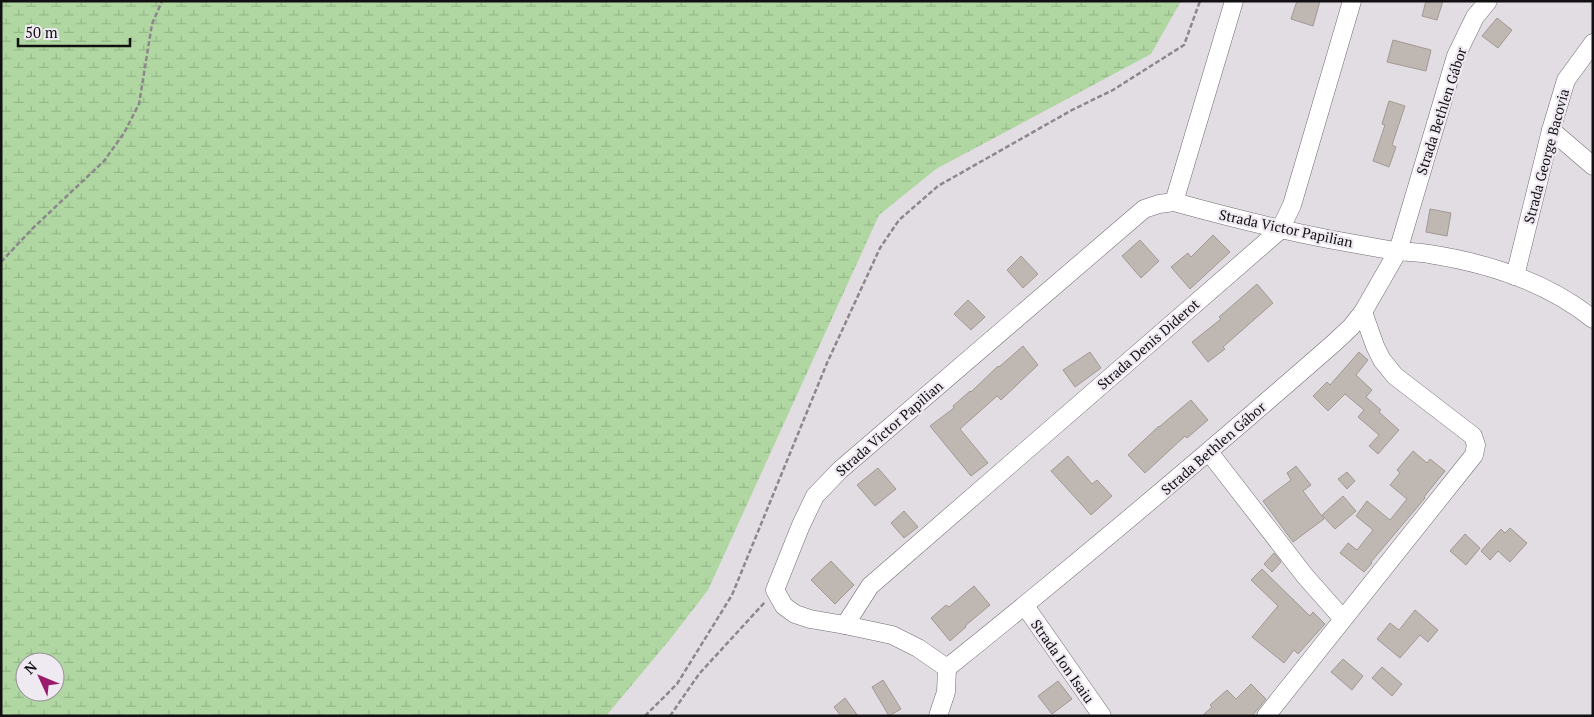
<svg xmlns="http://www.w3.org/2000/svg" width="1594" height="717" font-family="'PT Serif',serif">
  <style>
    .wetland { fill: url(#wetland-marsh); fill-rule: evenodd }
    .building { fill: #bfb7b2; stroke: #a29994 }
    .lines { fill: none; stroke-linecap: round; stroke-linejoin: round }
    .minor-casing { stroke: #726d73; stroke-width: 19 }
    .path { stroke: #8c878c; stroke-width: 2.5; stroke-dasharray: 5 2.5; stroke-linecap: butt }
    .minor { stroke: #fff; stroke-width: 18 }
    .labels { text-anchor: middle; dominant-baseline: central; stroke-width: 4.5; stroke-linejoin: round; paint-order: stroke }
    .street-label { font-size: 14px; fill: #121012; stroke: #efe9f1 }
  </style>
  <defs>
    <pattern id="wetland-marsh" width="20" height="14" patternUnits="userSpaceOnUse" patternTransform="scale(1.25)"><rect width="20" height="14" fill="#b0d7a1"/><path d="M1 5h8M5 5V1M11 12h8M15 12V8" fill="none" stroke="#96b88a"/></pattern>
  </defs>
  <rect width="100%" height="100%" fill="#e2dce3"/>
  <path class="wetland" d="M 1,1 L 1181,1 L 1151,54 L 936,169 L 879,215 L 708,590 L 671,638 L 606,716 L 1,716 ZM 25,662 L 55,662 L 55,692 L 25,692 Z"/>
  <g class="building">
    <path d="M 1297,1 L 1320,1 L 1313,26 L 1291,19 Z"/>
    <path d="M 1426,1 L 1443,1 L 1437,20 L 1422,16 Z"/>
    <path d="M 1497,18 L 1512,30 L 1498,48 L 1482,36 Z"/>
    <path d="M 1393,40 L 1431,50 L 1426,71 L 1387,62 Z"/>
    <path d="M 1389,101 L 1405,106 L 1392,145 L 1396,147 L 1389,167 L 1373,161 L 1385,125 L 1382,124 Z"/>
    <path d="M 1430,209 L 1451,213 L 1447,236 L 1426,232 Z"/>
    <path d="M 1213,235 L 1230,252 L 1190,289 L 1171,267 L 1188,253 L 1191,257 Z"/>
    <path d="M 1140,240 L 1159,261 L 1141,278 L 1122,256 Z"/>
    <path d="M 1021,256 L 1038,274 L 1023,288 L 1007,270 Z"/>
    <path d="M 1257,284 L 1273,303 L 1223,347 L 1225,349 L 1208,362 L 1192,342 L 1221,319 L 1219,317 Z"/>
    <path d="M 968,300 L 985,317 L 971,330 L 954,314 Z"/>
    <path d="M 1023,346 L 1038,365 L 1001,400 L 997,396 L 960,429 L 988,463 L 971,476 L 930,426 L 954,408 L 953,406 L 970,391 L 971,392 L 998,366 L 999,367 Z"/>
    <path d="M 1090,352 L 1101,368 L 1075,387 L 1063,370 Z"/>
    <path d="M 1359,352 L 1368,360 L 1356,375 L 1372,390 L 1366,397 L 1381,410 L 1379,412 L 1399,430 L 1378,454 L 1369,446 L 1379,435 L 1358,417 L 1364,410 L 1345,394 L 1328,411 L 1313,396 L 1327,382 L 1330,385 Z"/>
    <path d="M 1191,400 L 1208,420 L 1187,438 L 1185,436 L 1145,473 L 1128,455 L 1159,426 L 1159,427 Z"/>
    <path d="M 1413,451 L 1427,463 L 1430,459 L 1445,471 L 1424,497 L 1425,498 L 1371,562 L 1372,563 L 1364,572 L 1340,553 L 1348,543 L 1357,550 L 1373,530 L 1356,516 L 1367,501 L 1390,520 L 1407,499 L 1390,485 L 1400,473 L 1397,470 Z"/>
    <path d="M 1068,456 L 1092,484 L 1097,480 L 1112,496 L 1091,515 L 1051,471 Z"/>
    <path d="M 1296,466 L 1311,485 L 1303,491 L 1324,519 L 1293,542 L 1263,501 L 1291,480 L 1287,473 Z"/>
    <path d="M 878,468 L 896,489 L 875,506 L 857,485 Z"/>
    <path d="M 1347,472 L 1355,481 L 1347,489 L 1338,479 Z"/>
    <path d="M 1343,496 L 1356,511 L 1335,529 L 1322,515 Z"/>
    <path d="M 904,511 L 918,527 L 904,538 L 891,523 Z"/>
    <path d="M 1510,528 L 1527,543 L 1510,562 L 1498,551 L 1490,560 L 1481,551 L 1501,529 L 1505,533 Z"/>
    <path d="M 1465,534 L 1480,548 L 1466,565 L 1450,551 Z"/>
    <path d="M 1274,553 L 1281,562 L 1272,572 L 1264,564 Z"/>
    <path d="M 831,561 L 854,585 L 835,604 L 811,580 Z"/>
    <path d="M 1262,569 L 1310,616 L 1313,612 L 1325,624 L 1298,654 L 1294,650 L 1284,663 L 1252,637 L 1278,606 L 1251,580 Z"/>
    <path d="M 974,586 L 990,605 L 965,626 L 966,627 L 950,641 L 931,618 L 946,605 L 949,607 Z"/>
    <path d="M 1415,610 L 1438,630 L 1428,642 L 1420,635 L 1400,658 L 1377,639 L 1390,623 L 1399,630 Z"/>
    <path d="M 1343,659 L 1363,676 L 1352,690 L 1331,672 Z"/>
    <path d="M 1382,667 L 1402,684 L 1392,696 L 1372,678 Z"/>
    <path d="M 883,680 L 901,709 L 889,716 L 872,687 Z"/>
    <path d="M 1058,681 L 1072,699 L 1052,714 L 1038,696 Z"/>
    <path d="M 1251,684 L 1266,699 L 1252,716 L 1202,716 L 1212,707 L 1210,705 L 1227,690 L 1236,699 Z"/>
    <path d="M 845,698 L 858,716 L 841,716 L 834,707 Z"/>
  </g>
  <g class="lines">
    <defs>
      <g id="minor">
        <path d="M 1551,130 L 1593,166"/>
        <path d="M 1174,202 L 1234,1"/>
        <path d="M 1515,276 L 1551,130 L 1566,80 L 1593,43"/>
        <path d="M 1209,452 L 1305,576 L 1343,619"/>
        <path d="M 1025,606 L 1102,716"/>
        <path d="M 845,625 L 870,586 L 1280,230 L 1292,205 L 1352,1"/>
        <path d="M 947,668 L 918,648 L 892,635 L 845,625 L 810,619 L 795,614 L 784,606 L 775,590 L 801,525 L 815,496 L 840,470 L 1144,209 L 1159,204 L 1174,202 C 1225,216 1276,229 1328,239 C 1351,243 1373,247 1395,251 C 1407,252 1418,252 1429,254 C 1487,263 1547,282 1593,319"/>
        <path d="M 947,668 C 1078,563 1207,454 1334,343 L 1351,327 L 1363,312 L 1398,251 L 1456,56 L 1475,17 L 1488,1"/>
        <path d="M 938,716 L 946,692 L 947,668"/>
        <path d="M 1266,716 L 1474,455 L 1476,445 L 1473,436 L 1395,376 L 1382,360 L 1375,346 L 1363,312"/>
      </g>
    </defs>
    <use href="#minor" class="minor-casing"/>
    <g class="path">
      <path d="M 1,262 L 33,228 L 104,161 L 124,133 L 139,104 L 152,24 L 162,1"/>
      <path d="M 645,716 L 677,684 L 732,595 L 827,363 L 880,248 L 899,220 L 938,186 L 1072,110 L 1113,90 L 1184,45 L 1200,1"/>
      <path d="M 670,716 L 699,674 L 765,602"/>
    </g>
    <use href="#minor" class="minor"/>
  </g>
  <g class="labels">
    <g class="street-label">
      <text transform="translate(1441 111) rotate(-72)">Strada Bethlen Gábor</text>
      <text transform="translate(1546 156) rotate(-75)">Strada George Bacovia</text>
      <text transform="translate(1286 228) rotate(12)">Strada Victor Papilian</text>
      <text transform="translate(1148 344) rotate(-41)">Strada Denis Diderot</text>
      <text transform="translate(889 428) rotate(-41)">Strada Victor Papilian</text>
      <text transform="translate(1213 448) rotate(-41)">Strada Bethlen Gábor</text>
      <text transform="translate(1063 661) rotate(55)">Strada Ion Isaiu</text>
    </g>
  </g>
  <rect width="1594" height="717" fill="none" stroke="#121012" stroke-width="5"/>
  <g transform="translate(40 677) rotate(314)"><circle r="24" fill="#efe9f1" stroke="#979298"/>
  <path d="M0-4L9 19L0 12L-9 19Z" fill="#9c1a6c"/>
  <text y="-8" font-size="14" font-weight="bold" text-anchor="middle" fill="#121012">N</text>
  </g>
  <path d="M18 38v8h112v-8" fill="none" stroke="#121012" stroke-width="2.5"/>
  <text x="25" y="38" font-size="15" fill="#121012" stroke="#efe9f1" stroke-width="4" paint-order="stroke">50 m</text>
</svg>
